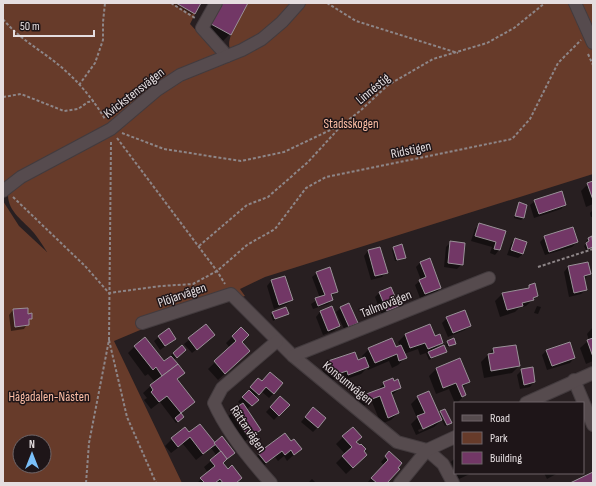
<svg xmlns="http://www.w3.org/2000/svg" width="596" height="486" font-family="'Sofia Sans Condensed',sans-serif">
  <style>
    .green { fill: #673b2a; fill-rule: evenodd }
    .shadow { fill: #0007; fill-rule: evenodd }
    .building { fill: #723766; stroke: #9a9198 }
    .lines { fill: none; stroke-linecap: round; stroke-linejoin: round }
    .minor-casing { stroke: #433b3e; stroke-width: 14 }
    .path { stroke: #8e8688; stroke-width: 2; stroke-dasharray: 3 2; stroke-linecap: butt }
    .minor { stroke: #564b4e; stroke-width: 12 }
    .labels { text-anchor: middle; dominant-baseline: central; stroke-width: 3; stroke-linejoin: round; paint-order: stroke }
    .street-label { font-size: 13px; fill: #e5dee0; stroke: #1e1518 }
    .park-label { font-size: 13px; fill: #febfa6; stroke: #1e1518 }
  </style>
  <rect width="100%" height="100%" fill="#281f21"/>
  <g class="green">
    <path d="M 3,3 L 176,3 L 195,14 L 190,24 L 215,51 L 219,59 L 242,50 L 299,3 L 593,3 L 593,174 L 265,277 L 240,289 L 245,296 L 152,325 L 114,341 L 182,483 L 3,483 L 3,201 L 19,226 L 47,252 C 43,246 39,239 34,233 C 24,221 8,212 8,195 L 3,195 ZM 20,442 L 44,442 L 44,466 L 20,466 Z"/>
    <path d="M 248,3 L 291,3 C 274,27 256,37 231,50 C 223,41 243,13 248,3 Z"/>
  </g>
  <g class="shadow">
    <path d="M 171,3 L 200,3 L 192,15 Z"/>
    <path d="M 220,3 L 247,3 L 230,34 L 223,41 L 205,31 Z"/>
    <path d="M 593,182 L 593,204 L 586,207 L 581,191 L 588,184 Z"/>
    <path d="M 535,201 L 565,205 L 561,209 L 534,218 L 530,205 Z"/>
    <path d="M 519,204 L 523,218 L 521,220 L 514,218 Z"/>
    <path d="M 593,210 L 593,217 L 591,217 L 590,213 Z"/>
    <path d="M 479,225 L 504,232 L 499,250 L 495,255 L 490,253 L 492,247 L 471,241 L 475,229 Z"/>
    <path d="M 545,237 L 577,242 L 572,247 L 545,255 L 540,242 Z"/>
    <path d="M 592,237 L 593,247 L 586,250 L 584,246 L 587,243 L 586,241 Z"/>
    <path d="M 515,239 L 523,254 L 518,258 L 507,255 L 511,244 Z"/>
    <path d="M 451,242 L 462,264 L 457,269 L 444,267 L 446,247 Z"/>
    <path d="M 379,248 L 386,272 L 382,277 L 371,280 L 364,256 L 368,251 Z"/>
    <path d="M 394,248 L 405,257 L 403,259 L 395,261 L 392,250 Z"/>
    <path d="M 429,259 L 440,288 L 436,293 L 420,298 L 415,285 L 421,280 L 416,267 L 420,263 Z"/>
    <path d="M 568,267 L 590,274 L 584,279 L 586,290 L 581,294 L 569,297 L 564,272 Z"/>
    <path d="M 317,273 L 337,291 L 331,297 L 332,300 L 328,304 L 313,309 L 311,304 L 320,298 L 312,277 Z"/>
    <path d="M 284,277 L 292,300 L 287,304 L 274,309 L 267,286 L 271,281 Z"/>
    <path d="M 529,286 L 537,296 L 526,306 L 519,308 L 515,312 L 500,317 L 495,301 L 502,294 L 526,289 Z"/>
    <path d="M 380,292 L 398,306 L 393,310 L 382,315 L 375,297 Z"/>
    <path d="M 537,306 L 541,307 L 538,314 L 534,313 Z"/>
    <path d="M 331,308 L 339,326 L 334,331 L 323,335 L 316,317 L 320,312 Z"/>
    <path d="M 341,308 L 357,323 L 345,331 L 336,312 Z"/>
    <path d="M 13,310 L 27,315 L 31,318 L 24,329 L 11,331 L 9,315 Z"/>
    <path d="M 273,313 L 288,313 L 273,321 L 271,315 Z"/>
    <path d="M 447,318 L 470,326 L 465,330 L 448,337 L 442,323 Z"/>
    <path d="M 429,325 L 434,337 L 442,342 L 435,349 L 445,351 L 443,353 L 429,360 L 426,353 L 420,355 L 418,349 L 404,354 L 405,358 L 398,365 L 392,368 L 389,361 L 368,370 L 367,368 L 361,374 L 341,381 L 340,377 L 327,382 L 322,369 L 329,362 L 357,361 L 363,359 L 362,356 L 369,349 L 395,348 L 400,346 L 398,342 L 405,335 Z"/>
    <path d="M 206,326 L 214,335 L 192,353 L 184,344 Z"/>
    <path d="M 593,327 L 593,361 L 586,364 L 580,348 L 589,340 L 587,334 Z"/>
    <path d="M 233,336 L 241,342 L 242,358 L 218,380 L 208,369 L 230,348 L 226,343 Z"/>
    <path d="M 159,337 L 175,339 L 160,350 L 154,341 Z"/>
    <path d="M 448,342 L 455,343 L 447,347 L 446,344 Z"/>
    <path d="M 135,346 L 164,363 L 173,353 L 183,352 L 173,360 L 184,373 L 177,380 L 194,402 L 180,414 L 181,419 L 176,423 L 160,402 L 151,409 L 144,400 L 147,398 L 143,393 L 155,382 L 148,374 L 145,376 L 128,353 Z"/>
    <path d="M 494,349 L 519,366 L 512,373 L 484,378 L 481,362 Z"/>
    <path d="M 546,351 L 574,358 L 570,363 L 547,370 L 542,355 Z"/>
    <path d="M 436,369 L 469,382 L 462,388 L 465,395 L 458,402 L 455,403 L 449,389 L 436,394 L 429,376 Z"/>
    <path d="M 522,370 L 534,382 L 530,387 L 520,389 L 517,375 Z"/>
    <path d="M 258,380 L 274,393 L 269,398 L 261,391 L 255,397 L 257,400 L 246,410 L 260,430 L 244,442 L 227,417 L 242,405 L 238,402 Z"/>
    <path d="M 384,383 L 400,388 L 391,396 L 398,413 L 391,420 L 381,424 L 372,402 L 357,409 L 355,404 L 362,397 L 377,391 Z"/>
    <path d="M 280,397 L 288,405 L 274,420 L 266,412 Z"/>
    <path d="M 418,397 L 438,414 L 441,412 L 451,422 L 445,426 L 442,420 L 434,427 L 416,435 L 411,424 L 417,418 L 411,404 ZM 434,423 L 434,425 L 419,432 L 418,430 Z"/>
    <path d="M 313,408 L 318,427 L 313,432 L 301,422 Z"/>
    <path d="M 189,433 L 234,453 L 222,463 L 236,483 L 197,483 L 208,473 L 204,467 L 217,456 L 211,448 L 196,460 L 183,444 L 171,453 L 165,446 L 172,439 Z"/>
    <path d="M 343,437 L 355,442 L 359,462 L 346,474 L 336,463 L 345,454 L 336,444 Z"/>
    <path d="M 291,443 L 300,449 L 287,461 L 284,456 L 278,461 L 275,457 L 259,469 L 252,461 L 259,454 Z"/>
    <path d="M 389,453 L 386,483 L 367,483 L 384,465 L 381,462 Z"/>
    <path d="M 455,458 L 455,470 L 451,462 Z"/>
    <path d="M 456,473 L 472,473 L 459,479 Z"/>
    <path d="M 544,473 L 558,473 L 547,479 Z"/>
    <path d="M 312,479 L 316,483 L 308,483 Z"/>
  </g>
  <g class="building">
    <path d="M 176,3 L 201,3 L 195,14 Z"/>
    <path d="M 223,3 L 248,3 L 231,35 L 211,24 Z"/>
    <path d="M 593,181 L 593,200 L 587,183 Z"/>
    <path d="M 562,191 L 566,205 L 539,214 L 534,200 Z"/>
    <path d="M 519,202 L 527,205 L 524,218 L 515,216 Z"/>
    <path d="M 479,223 L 506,231 L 500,250 L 494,249 L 496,242 L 475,236 Z"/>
    <path d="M 573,227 L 578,242 L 549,252 L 544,236 Z"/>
    <path d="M 592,236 L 593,247 L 588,249 L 586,243 L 589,241 L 588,238 Z"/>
    <path d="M 515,238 L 527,242 L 523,254 L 511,250 Z"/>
    <path d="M 450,241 L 465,243 L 463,265 L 448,263 Z"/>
    <path d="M 402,244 L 406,258 L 397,260 L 393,247 Z"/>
    <path d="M 380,247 L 388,273 L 375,276 L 368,250 Z"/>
    <path d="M 430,258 L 441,288 L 425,294 L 419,280 L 426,277 L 420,262 Z"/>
    <path d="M 588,262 L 591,274 L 584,276 L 587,290 L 574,293 L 568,266 Z"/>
    <path d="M 330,267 L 338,292 L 331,294 L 333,300 L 318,306 L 315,298 L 325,295 L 316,272 Z"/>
    <path d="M 285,276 L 293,300 L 279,305 L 271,280 Z"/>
    <path d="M 535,283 L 538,296 L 533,298 L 534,300 L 522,303 L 523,306 L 507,310 L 502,293 L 529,288 L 529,285 Z"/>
    <path d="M 391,287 L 399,306 L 387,311 L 379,292 Z"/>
    <path d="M 349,303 L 358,323 L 349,327 L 340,307 Z"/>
    <path d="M 332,306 L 340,326 L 328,331 L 320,311 Z"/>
    <path d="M 286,307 L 289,314 L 275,319 L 272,312 Z"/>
    <path d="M 28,308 L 28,314 L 32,313 L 32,319 L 29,319 L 29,325 L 15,327 L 13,309 Z"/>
    <path d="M 465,310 L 471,326 L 453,333 L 446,317 Z"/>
    <path d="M 206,324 L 215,335 L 197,350 L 188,338 Z"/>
    <path d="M 430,324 L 435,336 L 440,334 L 443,343 L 428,349 L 425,343 L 410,348 L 405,334 Z"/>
    <path d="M 241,327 L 249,335 L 242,342 L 250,351 L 225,374 L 214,361 L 236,341 L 232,336 Z"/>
    <path d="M 169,328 L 176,339 L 165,346 L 158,336 Z"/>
    <path d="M 145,337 L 164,361 L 171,356 L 178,364 L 162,376 L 156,367 L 153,370 L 134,346 Z"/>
    <path d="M 392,338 L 396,347 L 401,345 L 407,358 L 399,361 L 397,354 L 375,363 L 368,348 Z"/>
    <path d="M 454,338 L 456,344 L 449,346 L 447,341 Z"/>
    <path d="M 593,338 L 593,357 L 587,340 Z"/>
    <path d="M 570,342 L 575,358 L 552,366 L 546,350 Z"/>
    <path d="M 182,345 L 186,350 L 177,358 L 173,353 Z"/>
    <path d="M 444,345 L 447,352 L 431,358 L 428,352 Z"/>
    <path d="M 516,345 L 520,366 L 491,371 L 488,354 L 494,353 L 493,348 Z"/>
    <path d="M 355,352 L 358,360 L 365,357 L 369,367 L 348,375 L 347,371 L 334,375 L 328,361 Z"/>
    <path d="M 460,358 L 470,382 L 462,385 L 466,395 L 462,397 L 456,383 L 443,388 L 436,368 Z"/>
    <path d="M 178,364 L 185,373 L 177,379 L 195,402 L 181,413 L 167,396 L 159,402 L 151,392 L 153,390 L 150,385 Z"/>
    <path d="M 533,367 L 535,382 L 524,385 L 521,369 Z"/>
    <path d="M 270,372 L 283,383 L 274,394 L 266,387 L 259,395 L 250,387 L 258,378 L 262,381 Z"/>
    <path d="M 393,378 L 394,381 L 398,379 L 401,388 L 391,392 L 399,413 L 388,418 L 380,396 L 364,402 L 361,396 L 385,387 L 383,382 Z"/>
    <path d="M 249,390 L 259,400 L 252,406 L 242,397 Z"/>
    <path d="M 429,391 L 442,420 L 423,429 L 417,416 L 425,413 L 417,396 Z"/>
    <path d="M 280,396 L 290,405 L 279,416 L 270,407 Z"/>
    <path d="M 243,403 L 261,430 L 249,438 L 231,411 Z"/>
    <path d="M 313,407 L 326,418 L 318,428 L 305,417 Z"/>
    <path d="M 445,409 L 452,423 L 447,425 L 440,411 Z"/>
    <path d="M 181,413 L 184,417 L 178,422 L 175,418 Z"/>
    <path d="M 200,424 L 216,444 L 203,454 L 190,437 L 178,447 L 171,438 L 185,427 L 189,432 Z"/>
    <path d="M 353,427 L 362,437 L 356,442 L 360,445 L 361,444 L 366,449 L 364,451 L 367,455 L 353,468 L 342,456 L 352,447 L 342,436 Z"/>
    <path d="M 285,433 L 291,441 L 294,439 L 302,449 L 294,455 L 291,450 L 285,455 L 282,451 L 266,463 L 258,453 Z"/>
    <path d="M 222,436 L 235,453 L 227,459 L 214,443 Z"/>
    <path d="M 221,451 L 227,459 L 223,463 L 228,469 L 232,465 L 242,478 L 236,483 L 223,483 L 220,479 L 215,483 L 205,483 L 200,478 L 215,466 L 210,460 Z"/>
    <path d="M 389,451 L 402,463 L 398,468 L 400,469 L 387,483 L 377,483 L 371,478 L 388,460 L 385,456 Z"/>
    <path d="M 593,472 L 593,483 L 570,483 Z"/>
  </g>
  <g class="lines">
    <defs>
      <g id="minor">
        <path d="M 216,3 L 202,28 L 227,56"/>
        <path d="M 575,3 L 593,43"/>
        <path d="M 3,191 L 21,177 L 111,129 L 157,90 L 180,75 L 242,50 L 262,39 L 282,22 L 299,3"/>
        <path d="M 142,323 L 231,294 L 293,356 L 397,442 L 427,450 L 443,464 L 453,483"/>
        <path d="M 293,356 L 489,278"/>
        <path d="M 574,380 L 593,425"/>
        <path d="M 526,403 L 593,373"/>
        <path d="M 271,483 C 249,459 227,432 214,403 L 222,388 L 277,341"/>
        <path d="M 400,483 L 427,450 L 455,437"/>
      </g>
    </defs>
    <use href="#minor" class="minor-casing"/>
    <g class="path">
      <path d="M 171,3 L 195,18"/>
      <path d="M 327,3 L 356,21 L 458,53"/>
      <path d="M 3,19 C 19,39 41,50 60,66 C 78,81 93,99 105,119"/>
      <path d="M 588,54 L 593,65"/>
      <path d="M 79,85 L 95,63 L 103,40 L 103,22 L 105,3"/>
      <path d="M 3,97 L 21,94 L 64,111 L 78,109 L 88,102 L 94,101"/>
      <path d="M 122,133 L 164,149 L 241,161 L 284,152 L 343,124 L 360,111 L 388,85 L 409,73 L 433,59 L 487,43 L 514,28 L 545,3"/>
      <path d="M 117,138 L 217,271 L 225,284"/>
      <path d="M 13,197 L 85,266 L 109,293 L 161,286 L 193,284 L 217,271 L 247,245 L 275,229 L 306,188 L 326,177 L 512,139 L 530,119 L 558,63 L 581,40"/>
      <path d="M 199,246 L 247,205 L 268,197 L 308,162 L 342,125"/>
      <path d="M 538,267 L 593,249"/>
      <path d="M 109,340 L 127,417 L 156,483"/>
      <path d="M 86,483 L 89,443 L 109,340 L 111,142"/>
    </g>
    <use href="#minor" class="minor"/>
  </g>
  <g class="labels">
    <g class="street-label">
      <text transform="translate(373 89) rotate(-40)">Linnéstig</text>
      <text transform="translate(134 93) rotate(-38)">Kvickstensvägen</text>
      <text transform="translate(411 150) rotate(-12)">Ridstigen</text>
      <text transform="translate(182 295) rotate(-19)">Plöjarvägen</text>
      <text transform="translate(386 304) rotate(-22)">Tallmovägen</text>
      <text transform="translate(348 383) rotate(39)">Konsumvägen</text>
      <text transform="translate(248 429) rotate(56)">Rättarvägen</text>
    </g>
    <g class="park-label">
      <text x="351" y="124">Stadsskogen</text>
      <text x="49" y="397">Hågadalen-Nåsten</text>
    </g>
  </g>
  <rect width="596" height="486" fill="none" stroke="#e5dee0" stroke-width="8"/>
  <rect x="454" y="402" width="130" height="72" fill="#1e1518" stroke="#6e6568"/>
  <rect x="462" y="415" width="20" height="6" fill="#564b4e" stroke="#6e6568"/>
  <text x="490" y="422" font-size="12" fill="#e5dee0">Road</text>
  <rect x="462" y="432" width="20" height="12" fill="#673b2a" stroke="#6e6568"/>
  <text x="490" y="442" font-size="12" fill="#e5dee0">Park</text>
  <rect x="462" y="452" width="20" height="12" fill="#723766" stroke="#6e6568"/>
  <text x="490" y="462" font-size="12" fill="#e5dee0">Building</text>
  <g transform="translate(32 454)"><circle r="19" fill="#1e1518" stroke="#6e6568"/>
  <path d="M0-3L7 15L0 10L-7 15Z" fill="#7abff8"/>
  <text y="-6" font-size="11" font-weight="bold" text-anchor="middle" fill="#e5dee0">N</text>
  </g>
  <path d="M14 30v6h80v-6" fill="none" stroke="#e5dee0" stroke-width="2"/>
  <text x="20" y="30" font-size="12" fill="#e5dee0" stroke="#1e1518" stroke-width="3" paint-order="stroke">50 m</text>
</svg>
